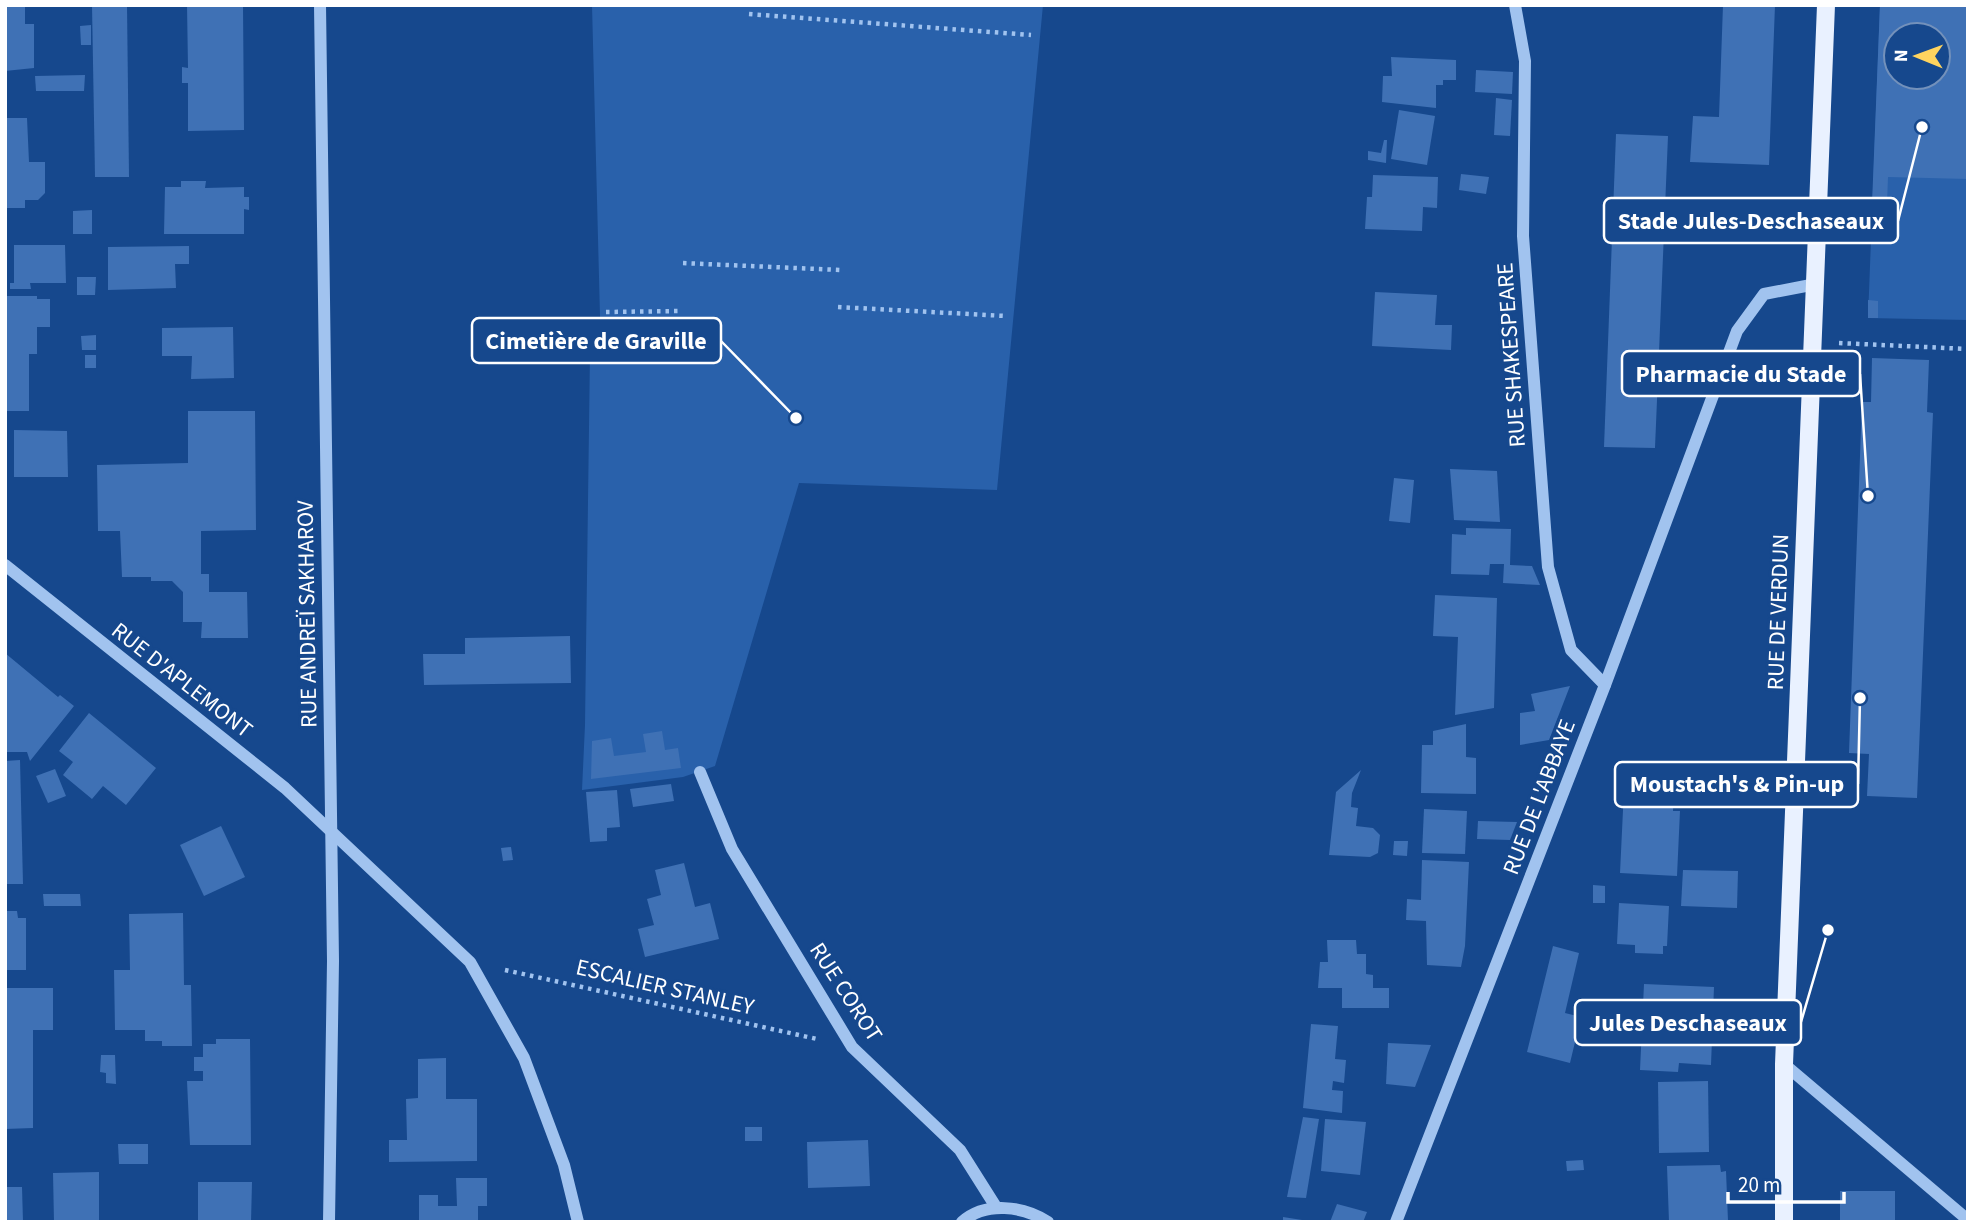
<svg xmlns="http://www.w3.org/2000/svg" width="1973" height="1227" font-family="'Source Sans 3',sans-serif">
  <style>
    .green { fill: #2961ab; fill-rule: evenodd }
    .building { fill: #3f71b5; fill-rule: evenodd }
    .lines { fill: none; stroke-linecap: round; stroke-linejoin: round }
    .path { stroke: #a1c3ef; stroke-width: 4.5; stroke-dasharray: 3.5 5; stroke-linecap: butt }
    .minor { stroke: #a1c3ef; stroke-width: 12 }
    .major { stroke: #e9f1ff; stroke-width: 18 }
    .labels { text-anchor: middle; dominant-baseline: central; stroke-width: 6; stroke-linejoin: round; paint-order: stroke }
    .street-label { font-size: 23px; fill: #fff; stroke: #16488d }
    .leader { fill: none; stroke: #fff; stroke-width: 2.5 }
    .callout-dot { fill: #fff; stroke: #16488d; stroke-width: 2.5 }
    .callout { fill: #16488d; stroke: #fff; stroke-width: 2.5 }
    .callout-label { font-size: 24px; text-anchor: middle; font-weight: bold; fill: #fff }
  </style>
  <rect width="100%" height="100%" fill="#16488d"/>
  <g class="green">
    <path d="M 592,5 L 1043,5 L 997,490 L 799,483 L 715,766 L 683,777 L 582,790 L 585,725 L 590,353 L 599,352 L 600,316 Z"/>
    <path d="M 1880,5 L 1968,5 L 1968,320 L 1868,318 ZM 1896,35 L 1938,35 L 1938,77 L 1896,77 Z"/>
  </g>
  <g class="building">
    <path d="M 5,5 L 25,5 L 25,24 L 34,24 L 34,68 L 5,71 Z"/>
    <path d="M 92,5 L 127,5 L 129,177 L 95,177 Z"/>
    <path d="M 187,5 L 243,5 L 244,130 L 188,131 L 188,83 L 182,83 L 182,67 L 188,68 Z"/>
    <path d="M 1723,5 L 1775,5 L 1769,165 L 1690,162 L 1693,116 L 1719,117 Z"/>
    <path d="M 1880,5 L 1968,5 L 1968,179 L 1888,177 L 1887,204 L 1872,204 ZM 1896,35 L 1938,35 L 1938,77 L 1896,77 Z"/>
    <path d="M 91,25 L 91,45 L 81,45 L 80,26 Z"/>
    <path d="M 1391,57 L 1456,60 L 1456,80 L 1443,80 L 1443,85 L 1436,85 L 1436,108 L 1382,102 L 1383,76 L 1392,76 Z"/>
    <path d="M 1476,70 L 1513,72 L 1512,94 L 1475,92 Z"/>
    <path d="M 85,75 L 84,91 L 36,91 L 35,76 Z"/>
    <path d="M 1496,98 L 1512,100 L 1510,136 L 1494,135 Z"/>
    <path d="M 1399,110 L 1435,116 L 1427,165 L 1391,159 Z"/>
    <path d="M 5,118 L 27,118 L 29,162 L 45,162 L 45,193 L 38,200 L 25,200 L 25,208 L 5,208 Z"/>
    <path d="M 1616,134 L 1668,136 L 1655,448 L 1604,447 Z"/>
    <path d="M 1384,140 L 1387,140 L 1386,163 L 1368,160 L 1368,151 L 1381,153 Z"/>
    <path d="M 1461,174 L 1489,177 L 1486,194 L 1459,190 Z"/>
    <path d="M 1373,175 L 1438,177 L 1437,208 L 1423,207 L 1422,231 L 1365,229 L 1367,197 L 1372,197 Z"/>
    <path d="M 181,181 L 206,181 L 205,188 L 244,187 L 244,197 L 249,197 L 249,210 L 244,209 L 244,234 L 164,234 L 165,187 L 181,187 Z"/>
    <path d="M 92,210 L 92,234 L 73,234 L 73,211 Z"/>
    <path d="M 14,245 L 65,245 L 66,283 L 30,283 L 31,289 L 10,289 L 10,283 L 14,283 Z"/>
    <path d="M 189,246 L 189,264 L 175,264 L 176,288 L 108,290 L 108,247 Z"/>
    <path d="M 77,277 L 96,277 L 95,295 L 77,295 Z"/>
    <path d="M 1375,292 L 1437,295 L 1435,325 L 1452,325 L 1451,350 L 1372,346 Z"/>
    <path d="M 5,296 L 37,296 L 37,299 L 50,299 L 50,327 L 37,327 L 37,354 L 29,354 L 29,411 L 5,411 Z"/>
    <path d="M 1868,300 L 1878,301 L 1878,318 L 1868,318 Z"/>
    <path d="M 233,327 L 234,378 L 191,379 L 192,356 L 162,356 L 162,328 Z"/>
    <path d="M 96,335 L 96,350 L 82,350 L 81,336 Z"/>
    <rect x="85" y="355" width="11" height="13"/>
    <path d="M 1872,358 L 1929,360 L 1927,412 L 1933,413 L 1917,798 L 1867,796 L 1869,754 L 1849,753 L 1862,402 L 1871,402 Z"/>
    <path d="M 188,411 L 255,411 L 256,530 L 201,531 L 201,574 L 209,574 L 209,592 L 247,592 L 248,638 L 201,638 L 202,622 L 183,622 L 183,592 L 172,581 L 151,581 L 151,577 L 122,577 L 120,531 L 98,531 L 97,465 L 188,463 Z"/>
    <path d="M 14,430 L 67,431 L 68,477 L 14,477 Z"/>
    <path d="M 1450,469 L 1497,471 L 1500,522 L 1454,520 Z"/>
    <path d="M 1394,478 L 1414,480 L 1410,523 L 1389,521 Z"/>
    <path d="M 1466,528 L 1511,529 L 1510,565 L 1532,566 L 1540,585 L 1503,583 L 1504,564 L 1490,564 L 1489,575 L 1451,574 L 1452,534 L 1466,535 Z"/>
    <path d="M 1435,595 L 1497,598 L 1494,708 L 1455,715 L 1458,637 L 1433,636 Z"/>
    <path d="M 570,636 L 571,683 L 424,685 L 423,654 L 465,654 L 465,638 Z"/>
    <path d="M 5,653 L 58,697 L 60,695 L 74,706 L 30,761 L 27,752 L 5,752 Z"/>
    <path d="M 1570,686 L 1549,740 L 1520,745 L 1520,713 L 1535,711 L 1531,694 Z"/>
    <path d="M 89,713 L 156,768 L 126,805 L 103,786 L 92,799 L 63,775 L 73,762 L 59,751 Z"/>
    <path d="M 1466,724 L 1466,757 L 1476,758 L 1476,794 L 1421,793 L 1422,745 L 1433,745 L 1433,731 Z"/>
    <path d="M 662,731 L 665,750 L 678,748 L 681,768 L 591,779 L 592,741 L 611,738 L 614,756 L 646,752 L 643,734 Z"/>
    <path d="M 20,760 L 23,884 L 5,884 L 5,761 Z"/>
    <path d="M 55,769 L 66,796 L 48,803 L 36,776 Z"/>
    <path d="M 1361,770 L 1352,793 L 1351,807 L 1358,808 L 1356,826 L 1373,828 L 1380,835 L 1378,853 L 1370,857 L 1329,855 L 1336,792 Z"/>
    <path d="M 671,784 L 674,801 L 633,807 L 630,789 Z"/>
    <path d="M 1624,789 L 1674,791 L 1673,811 L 1680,811 L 1677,876 L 1620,873 Z"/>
    <path d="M 617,790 L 620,827 L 607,828 L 607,841 L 590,842 L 586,792 Z"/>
    <path d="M 1424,809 L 1467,811 L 1465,854 L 1422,853 Z"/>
    <path d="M 1478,821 L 1517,822 L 1510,840 L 1477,839 Z"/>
    <path d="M 221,826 L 245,877 L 204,896 L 180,845 Z"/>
    <path d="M 1394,841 L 1408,841 L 1407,856 L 1393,855 Z"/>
    <path d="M 511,847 L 513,860 L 503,861 L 501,848 Z"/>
    <path d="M 1422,860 L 1469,862 L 1465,946 L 1461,967 L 1427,965 L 1426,921 L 1406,920 L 1407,899 L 1421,900 Z"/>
    <path d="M 684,863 L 695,907 L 710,903 L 719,939 L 645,957 L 638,929 L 654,925 L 647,899 L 661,895 L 655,870 Z"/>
    <path d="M 1683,870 L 1738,871 L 1737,908 L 1681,906 Z"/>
    <path d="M 1593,885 L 1605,886 L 1605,903 L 1593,903 Z"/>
    <path d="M 43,894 L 80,894 L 81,906 L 44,906 Z"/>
    <path d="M 1619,903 L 1669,906 L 1667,946 L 1663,946 L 1663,954 L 1635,953 L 1635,945 L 1617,944 Z"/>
    <path d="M 5,911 L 17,911 L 18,918 L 26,918 L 26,970 L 5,970 Z"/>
    <path d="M 183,913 L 184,985 L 191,985 L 192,1046 L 162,1046 L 162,1041 L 145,1041 L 145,1030 L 115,1030 L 114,970 L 130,970 L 129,914 Z"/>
    <path d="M 1327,940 L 1356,940 L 1357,954 L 1366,954 L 1366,974 L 1373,975 L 1373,988 L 1389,988 L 1389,1008 L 1342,1008 L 1342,988 L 1318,988 L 1320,962 L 1328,962 Z"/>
    <path d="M 1553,946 L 1579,953 L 1565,1013 L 1581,1017 L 1570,1063 L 1527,1052 Z"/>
    <path d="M 1644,984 L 1714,987 L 1711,1065 L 1679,1063 L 1678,1072 L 1640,1070 Z"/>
    <path d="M 5,988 L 53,988 L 53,1030 L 33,1030 L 33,1128 L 5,1129 Z"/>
    <path d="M 1311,1024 L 1338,1026 L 1335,1059 L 1346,1060 L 1344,1083 L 1333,1081 L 1332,1090 L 1343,1091 L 1342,1113 L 1303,1108 Z"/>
    <path d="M 216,1039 L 250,1039 L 251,1145 L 190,1145 L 187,1081 L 203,1081 L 203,1071 L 194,1071 L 194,1057 L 203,1057 L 203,1044 L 216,1044 Z"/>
    <path d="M 1388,1043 L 1431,1045 L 1415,1087 L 1386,1084 Z"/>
    <path d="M 101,1055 L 115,1055 L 116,1084 L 106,1083 L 106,1073 L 100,1072 Z"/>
    <path d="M 446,1058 L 446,1099 L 477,1099 L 477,1161 L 389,1162 L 389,1140 L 407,1140 L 406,1099 L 418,1098 L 418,1059 Z"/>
    <path d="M 1708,1081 L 1709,1152 L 1659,1153 L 1658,1082 Z"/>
    <path d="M 1303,1117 L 1319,1119 L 1306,1198 L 1287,1197 Z"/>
    <path d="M 1325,1119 L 1366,1122 L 1360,1175 L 1321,1171 Z"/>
    <rect x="745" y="1127" width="17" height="14"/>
    <path d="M 868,1140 L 870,1186 L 808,1188 L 807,1142 Z"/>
    <path d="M 118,1144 L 148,1144 L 148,1164 L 119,1164 Z"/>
    <path d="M 1583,1160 L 1584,1170 L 1567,1171 L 1566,1161 Z"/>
    <path d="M 1720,1165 L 1721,1172 L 1726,1171 L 1728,1221 L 1669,1222 L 1667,1166 Z"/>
    <path d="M 99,1172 L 99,1222 L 54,1222 L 53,1173 Z"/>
    <path d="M 456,1178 L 487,1178 L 487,1206 L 478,1206 L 478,1222 L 419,1222 L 419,1195 L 438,1195 L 438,1206 L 457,1206 Z"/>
    <path d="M 198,1182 L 252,1182 L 251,1222 L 198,1222 Z"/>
    <path d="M 5,1187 L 22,1187 L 23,1222 L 5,1222 Z"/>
    <rect x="1840" y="1191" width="55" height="31"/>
    <path d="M 1337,1204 L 1367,1212 L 1363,1222 L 1330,1222 Z"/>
    <path d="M 1283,1217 L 1302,1220 L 1302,1222 L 1283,1222 Z"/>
  </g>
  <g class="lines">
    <g class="path">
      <path d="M 749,14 L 1031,35"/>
      <path d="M 683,263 L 840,270"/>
      <path d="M 838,307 L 1006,316"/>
      <path d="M 606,312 L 682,311"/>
      <path d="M 1839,343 L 1968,349"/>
      <path d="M 505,970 L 817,1039"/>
    </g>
    <g class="minor">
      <path d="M 320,5 L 333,961 L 329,1222"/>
      <path d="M 1515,5 L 1525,61 L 1523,236 L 1548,567 L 1571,650 L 1605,685"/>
      <path d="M 1715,385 L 1811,389"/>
      <path d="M 5,565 L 285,788 L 470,962 L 524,1058 L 564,1165 L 578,1222"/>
      <path d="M 700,772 L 732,849 L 852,1047 L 960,1150 L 996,1207"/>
      <path d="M 1784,1064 L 1968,1220"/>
      <path d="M 962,1222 C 986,1201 1023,1206 1048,1222"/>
      <path d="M 1396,1222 L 1605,685 L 1737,331 L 1764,294 L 1816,284"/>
    </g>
    <path class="major" d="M 1784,1222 L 1784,1064 L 1826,5"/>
  </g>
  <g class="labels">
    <g class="street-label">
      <text transform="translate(1511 355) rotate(-94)">RUE SHAKESPEARE</text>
      <text transform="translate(1778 612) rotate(-88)">RUE DE VERDUN</text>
      <text transform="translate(307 614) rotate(-91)">RUE ANDREÏ SAKHAROV</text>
      <text transform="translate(182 680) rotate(38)">RUE D'APLEMONT</text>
      <text transform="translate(1539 797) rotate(-69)">RUE DE L'ABBAYE</text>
      <text transform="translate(665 987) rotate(13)">ESCALIER STANLEY</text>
      <text transform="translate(846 992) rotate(57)">RUE COROT</text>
    </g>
  </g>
  <path class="leader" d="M1922 127L1898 221M796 418L721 341M1868 496L1860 374M1860 698L1858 784M1828 930L1801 1022"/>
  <g class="callout-dot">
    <circle cx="1922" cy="127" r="7"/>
    <circle cx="796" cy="418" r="7"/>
    <circle cx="1868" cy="496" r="7"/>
    <circle cx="1860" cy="698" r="7"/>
    <circle cx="1828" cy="930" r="7"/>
  </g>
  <g class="callout">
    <rect x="1604" y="198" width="294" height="45" rx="7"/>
    <rect x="472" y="318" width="249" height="45" rx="7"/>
    <rect x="1622" y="351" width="238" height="45" rx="7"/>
    <rect x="1615" y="762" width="243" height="45" rx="7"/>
    <rect x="1575" y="1000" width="226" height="45" rx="7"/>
  </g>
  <g class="callout-label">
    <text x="1751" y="229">Stade Jules-Deschaseaux</text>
    <text x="596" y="349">Cimetière de Graville</text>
    <text x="1741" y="382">Pharmacie du Stade</text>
    <text x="1737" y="792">Moustach's &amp; Pin-up</text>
    <text x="1688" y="1031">Jules Deschaseaux</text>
  </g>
  <rect width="1973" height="1227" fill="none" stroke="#ffffff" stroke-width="14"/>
  <g transform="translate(1917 56) rotate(271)"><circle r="33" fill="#16488d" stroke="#7391bb" stroke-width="2"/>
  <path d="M0-5L12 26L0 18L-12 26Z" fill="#ffd45f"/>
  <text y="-10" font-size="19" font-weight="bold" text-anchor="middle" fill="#ffffff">N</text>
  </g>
  <path d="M1728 1192v10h116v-10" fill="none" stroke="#ffffff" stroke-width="3.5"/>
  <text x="1738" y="1192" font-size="21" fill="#ffffff" stroke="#16488d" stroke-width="5" paint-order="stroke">20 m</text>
</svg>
